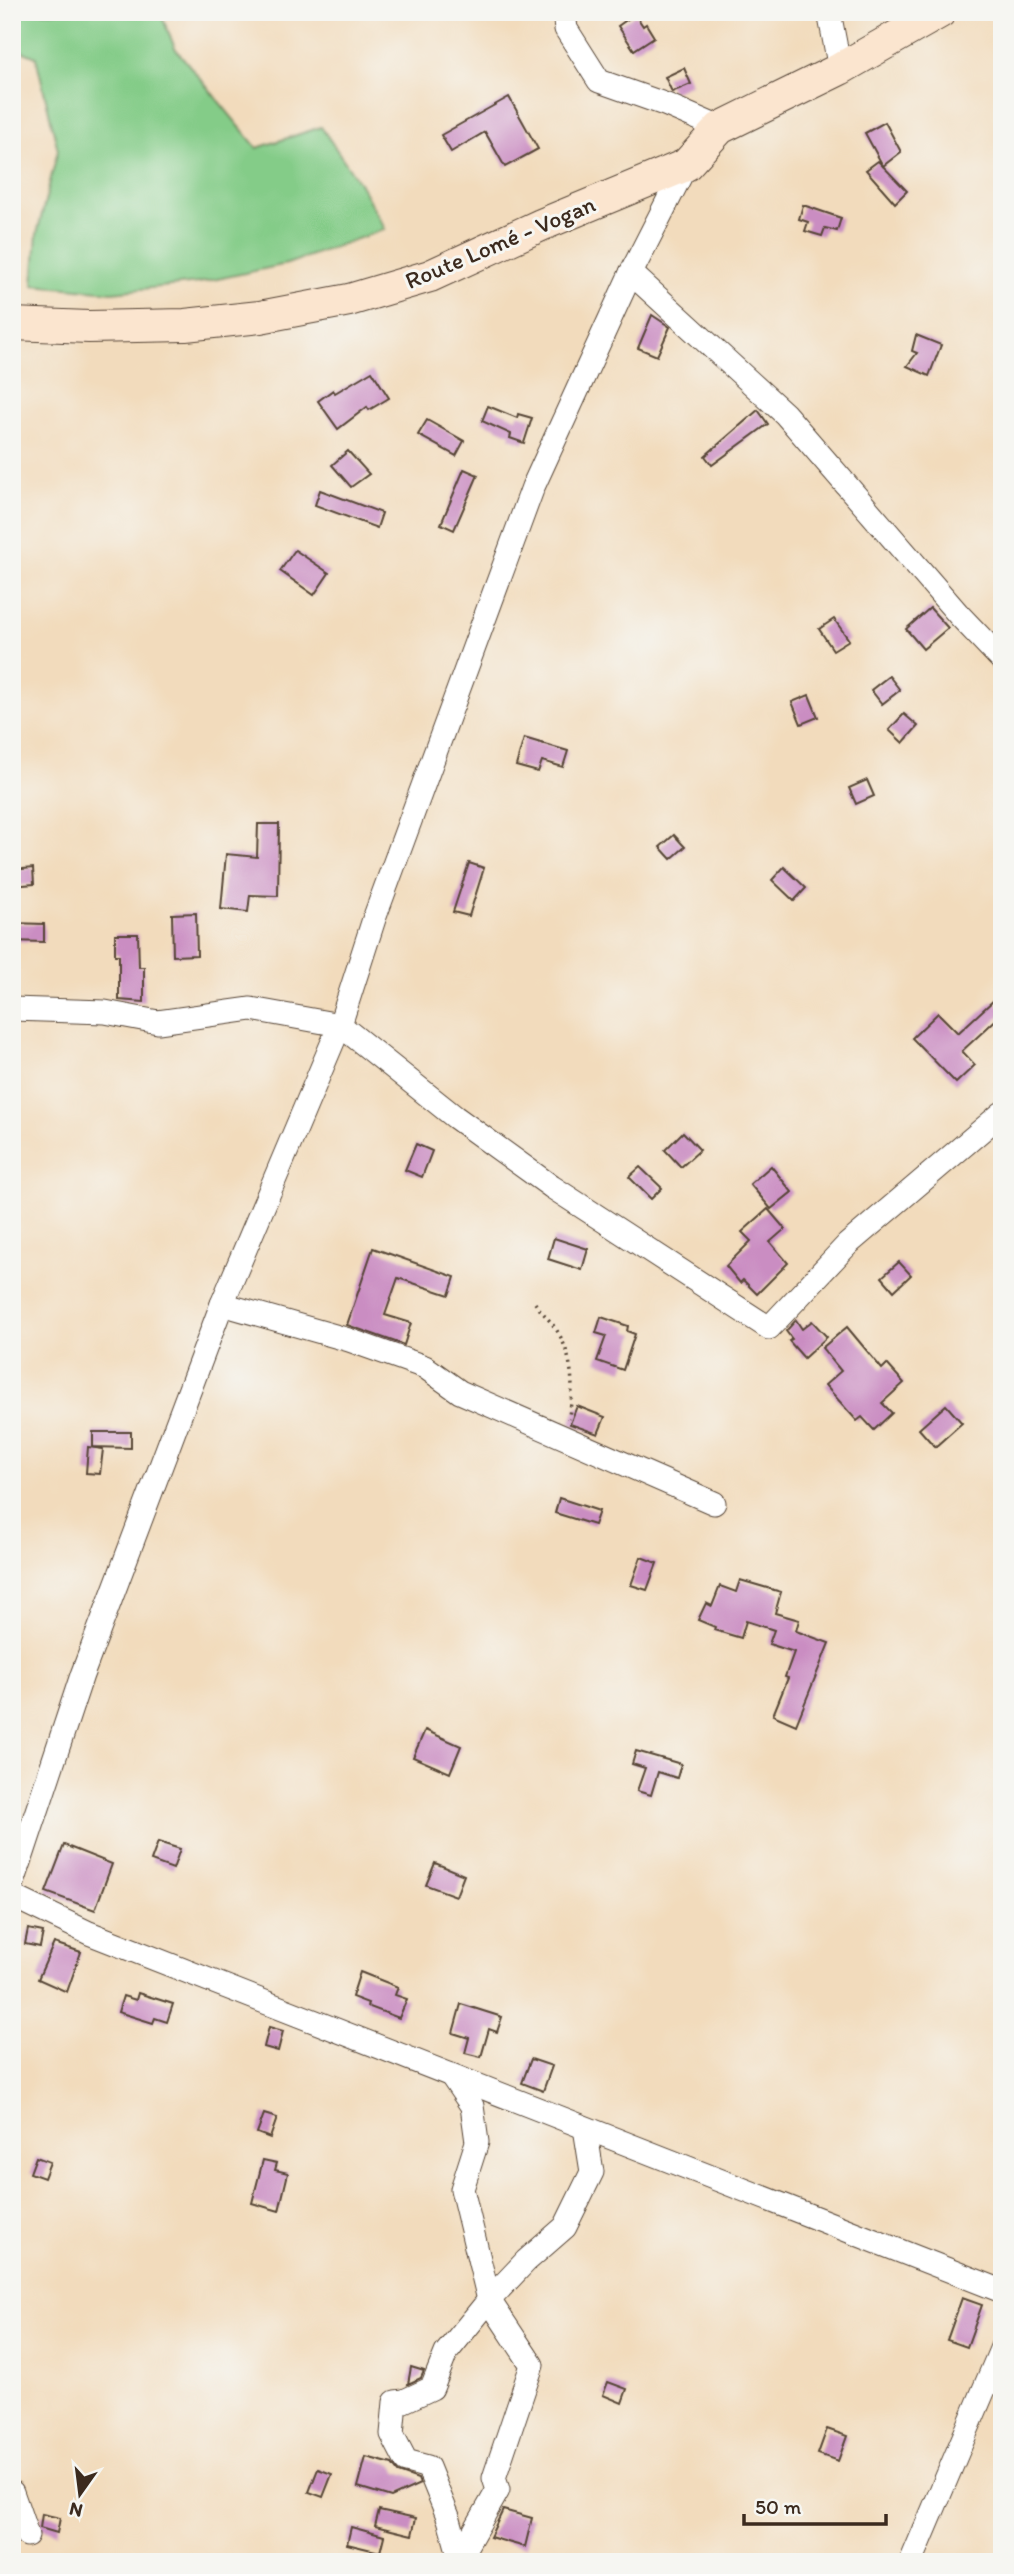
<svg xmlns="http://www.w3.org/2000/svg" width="1014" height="2574" font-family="Itim,sans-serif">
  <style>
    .green { fill: #84cc88; stroke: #607b53; stroke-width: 2 }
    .building { fill: #ca8dc2 }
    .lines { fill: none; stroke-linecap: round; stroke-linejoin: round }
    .minor-casing { stroke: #564536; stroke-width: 25 }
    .secondary-casing { stroke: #564536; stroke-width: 34 }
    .path { stroke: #564536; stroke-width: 3.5; stroke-dasharray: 2 5; stroke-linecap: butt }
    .minor { stroke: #fff; stroke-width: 23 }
    .secondary { stroke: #fbe5cf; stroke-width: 32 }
    .labels { text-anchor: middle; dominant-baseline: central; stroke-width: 6; stroke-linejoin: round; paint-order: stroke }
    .street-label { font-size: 24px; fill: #3b2a1e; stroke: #f6f6f2 }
  </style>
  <rect width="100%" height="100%" fill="#f6f6f2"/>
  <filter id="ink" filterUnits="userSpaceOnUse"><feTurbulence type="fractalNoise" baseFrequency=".0143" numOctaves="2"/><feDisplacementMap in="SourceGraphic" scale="14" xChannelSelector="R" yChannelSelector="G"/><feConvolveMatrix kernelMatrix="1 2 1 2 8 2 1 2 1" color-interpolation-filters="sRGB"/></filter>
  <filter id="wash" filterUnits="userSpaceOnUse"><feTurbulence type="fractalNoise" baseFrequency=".00686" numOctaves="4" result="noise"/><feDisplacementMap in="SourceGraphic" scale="28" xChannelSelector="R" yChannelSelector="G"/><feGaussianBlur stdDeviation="1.57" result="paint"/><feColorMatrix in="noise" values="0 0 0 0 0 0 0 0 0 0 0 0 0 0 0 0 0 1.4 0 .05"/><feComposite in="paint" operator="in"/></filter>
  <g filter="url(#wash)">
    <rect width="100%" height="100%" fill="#f2dbbc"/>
    <path class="green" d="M 12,12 L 160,12 L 175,48 L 257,148 L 321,127 L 360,184 L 385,229 L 287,264 L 199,283 L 112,292 L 33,285 L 37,234 L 58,150 L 36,57 L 12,47 Z"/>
    <g id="blocks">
      <g class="building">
        <path d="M 635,14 L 643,26 L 646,24 L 654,37 L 634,50 L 618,26 Z"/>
        <path d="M 684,68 L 691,84 L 672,92 L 665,77 Z"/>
        <path d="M 509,97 L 538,149 L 505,167 L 485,132 L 451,152 L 441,135 Z"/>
        <path d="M 885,122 L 901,152 L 883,166 L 865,133 Z"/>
        <path d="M 878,161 L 907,191 L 895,203 L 866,170 Z"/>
        <path d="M 803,205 L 841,218 L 837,231 L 825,228 L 822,236 L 805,231 L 808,222 L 799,219 Z"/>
        <path d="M 652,315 L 670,327 L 657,356 L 638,348 Z"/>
        <path d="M 916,335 L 941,345 L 929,376 L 907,366 L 917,353 L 912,351 Z"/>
        <path d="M 372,371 L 389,398 L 369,410 L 367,407 L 338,429 L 318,401 L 333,390 L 335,393 Z"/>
        <path d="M 488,406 L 517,418 L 518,414 L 532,418 L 524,443 L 510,438 L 511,434 L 482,421 Z"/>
        <path d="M 758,410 L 768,424 L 712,465 L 705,456 Z"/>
        <path d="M 427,420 L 464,441 L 456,456 L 418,435 Z"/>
        <path d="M 348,451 L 369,474 L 351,487 L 332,465 Z"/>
        <path d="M 464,469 L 478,475 L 454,530 L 441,524 Z"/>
        <path d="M 320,490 L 382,513 L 377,528 L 315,505 Z"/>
        <path d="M 295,550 L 329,573 L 314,595 L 280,571 Z"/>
        <path d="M 930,608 L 948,628 L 923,649 L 906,629 Z"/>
        <path d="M 834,619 L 849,640 L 833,650 L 819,629 Z"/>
        <path d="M 889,676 L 900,690 L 882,704 L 871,690 Z"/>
        <path d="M 809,695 L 818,717 L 801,724 L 792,702 Z"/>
        <path d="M 904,714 L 918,726 L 903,743 L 889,730 Z"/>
        <path d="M 524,738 L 568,751 L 563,767 L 542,761 L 538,772 L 516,766 Z"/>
        <path d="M 867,780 L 874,796 L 856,804 L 849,788 Z"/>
        <path d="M 258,824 L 279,824 L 278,896 L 250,895 L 248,912 L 221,909 L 226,854 L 257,857 Z"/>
        <path d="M 674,835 L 685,847 L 671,859 L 660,847 Z"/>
        <path d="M 469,863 L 484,868 L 469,916 L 453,912 Z"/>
        <path d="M 784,867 L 806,888 L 794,901 L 772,880 Z"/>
        <path d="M 33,868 L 34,884 L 12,886 L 12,870 Z"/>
        <path d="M 196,913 L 197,955 L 173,956 L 172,914 Z"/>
        <path d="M 12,923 L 44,924 L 44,942 L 12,941 Z"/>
        <path d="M 115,934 L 138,934 L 139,967 L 144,967 L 144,1002 L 119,1000 L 119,955 L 115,955 Z"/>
        <path d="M 994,1000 L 1002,1008 L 1002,1014 L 962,1051 L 975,1065 L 956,1083 L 912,1038 L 938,1013 L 958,1033 Z"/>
        <path d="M 683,1132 L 700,1150 L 681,1167 L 665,1150 Z"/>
        <path d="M 416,1144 L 432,1151 L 422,1177 L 405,1170 Z"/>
        <path d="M 771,1166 L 792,1192 L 771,1209 L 750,1184 Z"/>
        <path d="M 640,1167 L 662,1188 L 651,1199 L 629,1177 Z"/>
        <path d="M 768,1209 L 785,1229 L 770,1242 L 788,1263 L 757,1294 L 743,1280 L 740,1283 L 726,1266 L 751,1241 L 742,1232 Z"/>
        <path d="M 554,1238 L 588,1249 L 582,1270 L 548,1259 Z"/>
        <path d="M 373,1248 L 455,1277 L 449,1295 L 398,1278 L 385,1315 L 411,1323 L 404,1345 L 347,1325 Z"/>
        <path d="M 899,1262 L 911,1275 L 894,1291 L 882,1277 Z"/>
        <path d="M 601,1317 L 628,1326 L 627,1331 L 635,1334 L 623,1370 L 597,1361 L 606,1336 L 596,1333 Z"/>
        <path d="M 796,1320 L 802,1329 L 812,1321 L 827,1337 L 804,1358 L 789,1341 L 792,1339 L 786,1331 Z"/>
        <path d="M 847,1327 L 882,1369 L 887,1364 L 904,1383 L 882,1403 L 892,1413 L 874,1430 L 862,1417 L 857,1421 L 825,1385 L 841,1371 L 822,1348 Z"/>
        <path d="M 946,1405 L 962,1423 L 935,1447 L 919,1429 Z"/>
        <path d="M 577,1406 L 605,1417 L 598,1434 L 570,1424 Z"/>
        <path d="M 93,1432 L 131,1432 L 131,1448 L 93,1447 Z"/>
        <path d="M 88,1447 L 103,1449 L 100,1474 L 86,1473 Z"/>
        <path d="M 559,1498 L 599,1511 L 594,1525 L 555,1513 Z"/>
        <path d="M 641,1557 L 657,1563 L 647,1590 L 631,1585 Z"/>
        <path d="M 740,1580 L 781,1592 L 775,1613 L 799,1620 L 796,1631 L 829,1643 L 796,1725 L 773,1715 L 788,1678 L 785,1677 L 794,1652 L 769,1644 L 774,1630 L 746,1621 L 741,1638 L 714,1630 L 715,1627 L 698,1620 L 706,1603 L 712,1606 L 720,1586 L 736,1592 Z"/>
        <path d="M 425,1730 L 461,1746 L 450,1773 L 413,1757 Z"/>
        <path d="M 636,1751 L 681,1764 L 677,1778 L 658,1772 L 651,1795 L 637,1791 L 645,1768 L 632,1764 Z"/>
        <path d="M 158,1842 L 180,1849 L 173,1869 L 151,1861 Z"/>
        <path d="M 64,1845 L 112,1864 L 95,1910 L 46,1892 Z"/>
        <path d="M 435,1863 L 464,1875 L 456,1896 L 426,1885 Z"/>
        <path d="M 28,1929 L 43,1932 L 40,1947 L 25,1944 Z"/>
        <path d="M 54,1943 L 81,1952 L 67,1992 L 38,1979 Z"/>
        <path d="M 360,1972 L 398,1987 L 395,1995 L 407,1999 L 399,2018 L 367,2006 L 368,2003 L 352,1997 Z"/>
        <path d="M 138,1993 L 173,2004 L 167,2022 L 155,2018 L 153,2023 L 118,2012 L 123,1996 L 136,2000 Z"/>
        <path d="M 461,2004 L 502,2017 L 497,2032 L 489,2029 L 481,2057 L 465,2053 L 469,2038 L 453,2033 Z"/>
        <path d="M 269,2027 L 283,2031 L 278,2051 L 264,2047 Z"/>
        <path d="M 531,2059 L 552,2066 L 543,2091 L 522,2083 Z"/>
        <path d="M 264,2114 L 277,2118 L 270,2138 L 257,2133 Z"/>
        <path d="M 36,2157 L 50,2162 L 44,2178 L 30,2173 Z"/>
        <path d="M 263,2160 L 277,2163 L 275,2170 L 288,2173 L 279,2211 L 252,2203 Z"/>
        <path d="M 962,2298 L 982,2305 L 967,2347 L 947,2340 Z"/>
        <path d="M 411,2367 L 424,2371 L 421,2378 L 408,2384 Z"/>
        <path d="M 608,2382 L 627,2389 L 622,2403 L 603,2395 Z"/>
        <path d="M 827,2429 L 847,2436 L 838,2461 L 818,2454 Z"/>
        <path d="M 366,2457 L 392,2464 L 398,2472 L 418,2479 L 420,2484 L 391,2497 L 358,2487 Z"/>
        <path d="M 318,2469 L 332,2474 L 323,2497 L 309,2492 Z"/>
        <path d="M 379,2510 L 416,2518 L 412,2535 L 375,2526 Z"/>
        <path d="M 503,2510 L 532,2518 L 525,2547 L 490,2537 Z"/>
        <path d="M 42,2514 L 60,2518 L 57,2533 L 40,2528 Z"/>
        <path d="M 351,2527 L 384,2536 L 380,2552 L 347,2544 Z"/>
      </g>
    </g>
  </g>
  <g filter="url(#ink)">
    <use href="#blocks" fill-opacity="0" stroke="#564536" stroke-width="2"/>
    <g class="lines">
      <defs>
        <g id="minor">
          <path d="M 564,12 L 566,29 L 599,81 L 667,105 L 720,128"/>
          <path d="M 829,12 L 840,69"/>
          <path d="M 631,273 L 785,414 L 959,615 L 1002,660"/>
          <path d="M 12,1009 L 105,1012 L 158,1022 L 251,1009 L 340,1025 L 455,1117 L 552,1187 L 769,1328 L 848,1244 L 1002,1113"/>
          <path d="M 222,1304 L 349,1340 L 425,1367 L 460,1392 L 714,1503"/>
          <path d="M 12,1886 L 82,1675 L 222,1304 L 340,1025 L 374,919 L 533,487 L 631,273 L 686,165"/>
          <path d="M 12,1896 L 89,1933 L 1002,2291"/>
          <path d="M 451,2075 L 472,2106 L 477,2142 L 462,2189 L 489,2300 L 532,2365 L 494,2478 L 498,2490 L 457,2562"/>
          <path d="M 12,2492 L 27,2535"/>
          <path d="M 460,2558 L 449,2519 L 428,2467 L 406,2461 L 392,2434 L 395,2402 L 404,2401 L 432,2388 L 446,2353 L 489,2300 L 526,2261 L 565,2227 L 592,2172 L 585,2128"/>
          <path d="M 911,2562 L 1002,2347"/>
        </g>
        <path id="secondary" d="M 12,324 L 89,327 L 185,325 L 260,317 L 349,300 L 430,276 L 541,225 L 686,165 L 720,128 L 840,69 L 940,12"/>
      </defs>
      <use href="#minor" class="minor-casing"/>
      <use href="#secondary" class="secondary-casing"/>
      <path class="path" d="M 535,1303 C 542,1313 553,1323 559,1334 C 573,1359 575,1391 568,1419"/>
      <use href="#minor" class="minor"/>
      <use href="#secondary" class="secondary"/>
    </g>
  </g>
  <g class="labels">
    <g class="street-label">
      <text transform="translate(500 242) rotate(-23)">Route Lomé - Vogan</text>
    </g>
  </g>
  <rect width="1014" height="2574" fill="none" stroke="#f6f6f2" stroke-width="42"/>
  <g transform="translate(80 2494) rotate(194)" stroke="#f6f6f2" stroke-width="5" paint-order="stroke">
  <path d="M0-5L12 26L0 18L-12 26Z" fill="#3b2a1e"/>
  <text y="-10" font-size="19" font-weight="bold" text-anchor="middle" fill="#3b2a1e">N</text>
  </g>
  <path d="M744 2514v10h142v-10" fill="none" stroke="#3b2a1e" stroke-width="3.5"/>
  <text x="755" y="2514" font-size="21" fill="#3b2a1e" stroke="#f6f6f2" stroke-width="5" paint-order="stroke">50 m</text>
</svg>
